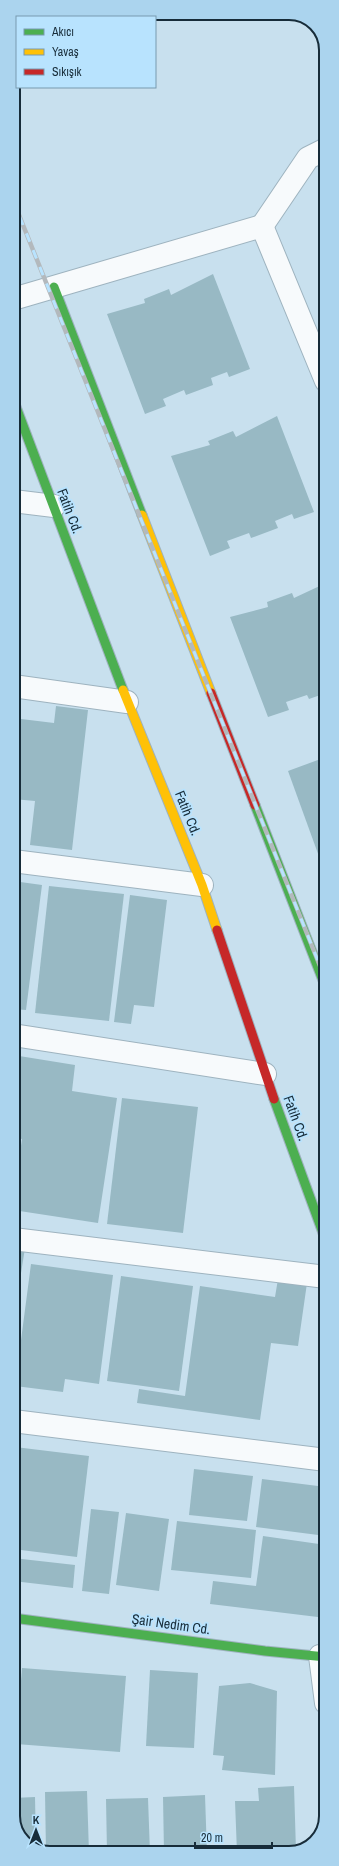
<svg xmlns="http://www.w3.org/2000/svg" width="339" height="1866" font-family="'Archivo Narrow',sans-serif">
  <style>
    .grass { fill: url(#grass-tufts) }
    .building { fill: #98b9c4 }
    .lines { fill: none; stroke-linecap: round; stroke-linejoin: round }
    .street-casing { stroke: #9eb3bf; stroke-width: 24 }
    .fast-casing { stroke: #9eb3bf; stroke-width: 11 }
    .slow-casing { stroke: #9eb3bf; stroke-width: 11 }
    .jam-casing { stroke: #9eb3bf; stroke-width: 11 }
    .street { stroke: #f7fafc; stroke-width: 22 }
    .fast { stroke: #4caf50; stroke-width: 9 }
    .slow { stroke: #ffc107; stroke-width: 9 }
    .jam { stroke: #c62828; stroke-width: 9 }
    .rail-casing { stroke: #b3b9bd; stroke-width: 4.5 }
    .rail { stroke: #b8e3fe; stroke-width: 3; stroke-dasharray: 9; stroke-linecap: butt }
    .labels { text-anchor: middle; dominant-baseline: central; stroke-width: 3.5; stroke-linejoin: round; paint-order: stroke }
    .street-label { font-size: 14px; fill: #172c39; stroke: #b8e3fe }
    .rim { fill: none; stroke: #172c39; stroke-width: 2 }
  </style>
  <defs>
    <pattern id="grass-tufts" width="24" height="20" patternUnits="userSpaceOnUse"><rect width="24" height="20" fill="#e0bda3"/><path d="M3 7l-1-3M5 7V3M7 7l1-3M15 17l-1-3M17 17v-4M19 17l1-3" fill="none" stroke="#bfa38d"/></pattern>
  </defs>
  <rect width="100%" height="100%" fill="#c8e0ee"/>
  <path class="grass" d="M 326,221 L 326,262 L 318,244 Z"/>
  <g class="building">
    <path d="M 213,274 L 250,369 L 229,377 L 227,372 L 211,378 L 213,385 L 186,395 L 184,390 L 163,399 L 166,406 L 145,414 L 107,314 L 145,303 L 144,299 L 169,289 L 171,295 Z"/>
    <path d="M 277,416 L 314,512 L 294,519 L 292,514 L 275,521 L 278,528 L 251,538 L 249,533 L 227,541 L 230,548 L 210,556 L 171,456 L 210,445 L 208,441 L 233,431 L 236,437 Z"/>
    <path d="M 326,583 L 326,693 L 309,699 L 307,695 L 286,702 L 289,710 L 268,717 L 230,617 L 268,607 L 267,602 L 292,593 L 294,598 Z"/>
    <path d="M 56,706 L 88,710 L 72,850 L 30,845 L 35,801 L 13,799 L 13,718 L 54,723 Z"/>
    <path d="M 326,757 L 326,860 L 321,862 L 288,771 Z"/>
    <path d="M 13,881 L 42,885 L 26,1010 L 13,1009 Z"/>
    <path d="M 49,886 L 124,894 L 109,1021 L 35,1013 Z"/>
    <path d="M 130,895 L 167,900 L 154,1007 L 134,1005 L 131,1024 L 114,1022 Z"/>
    <path d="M 13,1055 L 75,1065 L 72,1091 L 117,1098 L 98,1223 L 13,1210 L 13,1199 L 22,1139 L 13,1137 Z"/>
    <path d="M 122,1098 L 198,1107 L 183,1233 L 107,1224 Z"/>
    <path d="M 13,1246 L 25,1248 L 15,1311 L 13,1311 Z"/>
    <path d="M 31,1264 L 113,1275 L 99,1384 L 65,1379 L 63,1392 L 15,1386 Z"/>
    <path d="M 121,1276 L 193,1286 L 179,1391 L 107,1381 Z"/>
    <path d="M 278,1279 L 307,1283 L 298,1346 L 271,1343 L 260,1420 L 137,1403 L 139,1389 L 185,1396 L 200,1286 L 275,1297 Z"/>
    <path d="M 15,1447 L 89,1456 L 77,1557 L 13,1549 L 13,1463 Z"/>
    <path d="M 194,1469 L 253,1476 L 247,1521 L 189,1515 Z"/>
    <path d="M 262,1479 L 326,1487 L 326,1536 L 256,1527 Z"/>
    <path d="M 91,1509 L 119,1512 L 109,1594 L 82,1591 Z"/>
    <path d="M 126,1513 L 169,1519 L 159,1591 L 116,1585 Z"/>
    <path d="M 177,1521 L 256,1530 L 251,1578 L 171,1570 Z"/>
    <path d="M 263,1536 L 326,1545 L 326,1618 L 210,1604 L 213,1581 L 256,1586 Z"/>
    <path d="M 13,1558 L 75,1565 L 73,1588 L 13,1581 Z"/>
    <path d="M 22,1668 L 126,1676 L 120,1752 L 16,1744 Z"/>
    <path d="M 150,1670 L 198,1673 L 194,1748 L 146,1746 Z"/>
    <path d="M 250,1683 L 277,1691 L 275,1775 L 222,1770 L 224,1756 L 213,1755 L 219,1686 Z"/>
    <path d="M 294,1786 L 296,1851 L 237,1853 L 235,1801 L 259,1801 L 258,1788 Z"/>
    <path d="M 87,1791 L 89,1853 L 46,1853 L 45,1792 Z"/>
    <path d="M 205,1795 L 207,1853 L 164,1853 L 163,1797 Z"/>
    <path d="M 35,1797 L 36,1848 L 24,1842 L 13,1821 L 13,1798 Z"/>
    <path d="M 148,1798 L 150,1853 L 107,1853 L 106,1799 Z"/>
  </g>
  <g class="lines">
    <defs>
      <g id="street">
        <path d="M 262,226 L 308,158 L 326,149"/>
        <path d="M 13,299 L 262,226 L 326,381"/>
        <path d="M 13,501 L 54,506"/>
        <path d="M 13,686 L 127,702"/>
        <path d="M 13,861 L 202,885"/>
        <path d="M 13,1035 L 265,1074"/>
        <path d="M 13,1239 L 326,1277"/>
        <path d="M 13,1421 L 326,1460"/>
        <path d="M 320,1656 L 326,1703"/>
      </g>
      <g id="fast">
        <path d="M 54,287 L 142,515"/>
        <path d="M 13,399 L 123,690"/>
        <path d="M 255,805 L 326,988"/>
        <path d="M 274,1099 L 326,1241"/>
        <path d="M 13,1618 L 265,1651 L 326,1657"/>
      </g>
      <g id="slow">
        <path d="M 142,515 L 211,693"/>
        <path d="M 123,690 L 202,885 L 217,930"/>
      </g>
      <g id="jam">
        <path d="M 211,693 L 255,805"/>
        <path d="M 217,930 L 274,1099"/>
      </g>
    </defs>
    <use href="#street" class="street-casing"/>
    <use href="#fast" class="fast-casing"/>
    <use href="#slow" class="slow-casing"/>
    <use href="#jam" class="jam-casing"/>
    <use href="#street" class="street"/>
    <use href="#fast" class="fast"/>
    <use href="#slow" class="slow"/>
    <use href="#jam" class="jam"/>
    <defs>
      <path id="rail" d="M 13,200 L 326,981"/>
    </defs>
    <use href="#rail" class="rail-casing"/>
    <use href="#rail" class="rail"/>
  </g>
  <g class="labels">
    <g class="street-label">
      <text transform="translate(70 511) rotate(69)">Fatih Cd.</text>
      <text transform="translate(188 813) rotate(68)">Fatih Cd.</text>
      <text transform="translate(296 1118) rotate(70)">Fatih Cd.</text>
      <text transform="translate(171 1624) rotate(8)">Şair Nedim Cd.</text>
    </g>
  </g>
  <path d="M0 0H339V1866H0ZM50 20H289A30 30 0 0 1 319 50V1816A30 30 0 0 1 289 1846H50A30 30 0 0 1 20 1816V50A30 30 0 0 1 50 20Z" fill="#abd4ee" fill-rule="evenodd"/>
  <path class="rim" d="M50 20H289A30 30 0 0 1 319 50V1816A30 30 0 0 1 289 1846H50A30 30 0 0 1 20 1816V50A30 30 0 0 1 50 20Z"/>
  <rect x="16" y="16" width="140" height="72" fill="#b8e3fe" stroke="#789aaf"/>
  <rect x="24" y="29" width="20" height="6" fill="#4caf50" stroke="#789aaf"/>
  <text x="52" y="36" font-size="12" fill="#172c39">Akıcı</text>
  <rect x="24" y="49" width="20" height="6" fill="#ffc107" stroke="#789aaf"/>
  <text x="52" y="56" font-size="12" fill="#172c39">Yavaş</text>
  <rect x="24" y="69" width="20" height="6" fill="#c62828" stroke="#789aaf"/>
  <text x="52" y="76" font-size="12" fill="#172c39">Sıkışık</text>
  <g transform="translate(36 1830)" stroke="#b8e3fe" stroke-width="3" paint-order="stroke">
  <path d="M0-3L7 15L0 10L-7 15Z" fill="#172c39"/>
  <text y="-6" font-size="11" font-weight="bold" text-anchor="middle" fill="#172c39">K</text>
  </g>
  <path d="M195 1842v6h77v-6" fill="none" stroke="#172c39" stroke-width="2"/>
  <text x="201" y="1842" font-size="12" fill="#172c39" stroke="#b8e3fe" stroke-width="3" paint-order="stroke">20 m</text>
</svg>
